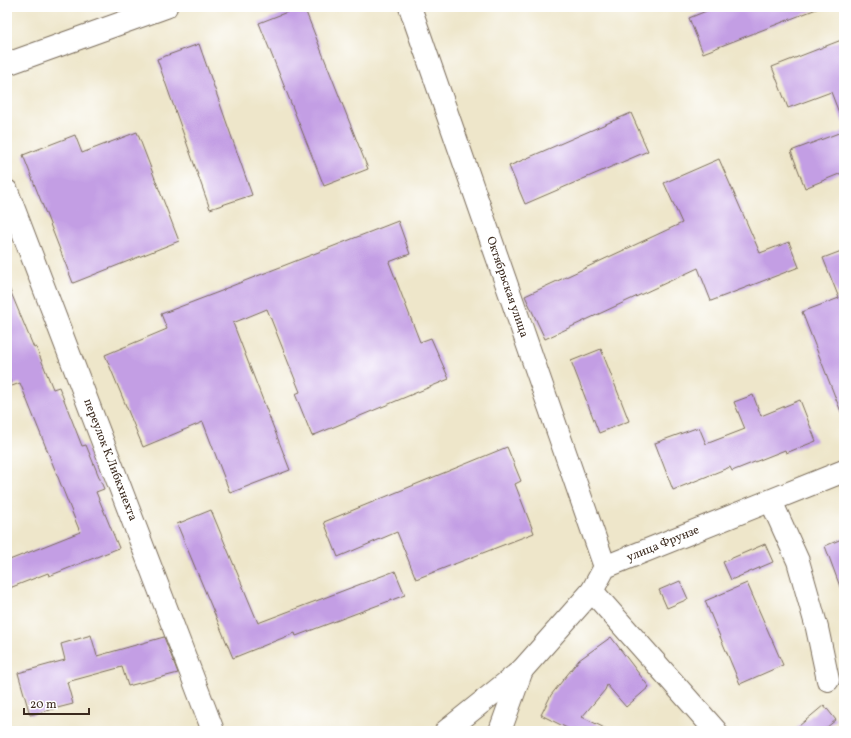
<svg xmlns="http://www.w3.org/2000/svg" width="851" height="738" font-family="Vollkorn,serif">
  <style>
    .building { fill: #c39ee4 }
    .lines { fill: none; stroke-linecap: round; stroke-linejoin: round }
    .minor-casing { stroke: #7a6c5a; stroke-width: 24 }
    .minor { stroke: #fff; stroke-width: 22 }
    .labels { text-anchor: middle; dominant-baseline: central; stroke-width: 3; stroke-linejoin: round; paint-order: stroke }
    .street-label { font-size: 12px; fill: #3b2a1e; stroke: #fff }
  </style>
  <rect width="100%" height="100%" fill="#fff"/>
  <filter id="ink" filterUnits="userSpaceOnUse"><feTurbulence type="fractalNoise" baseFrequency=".025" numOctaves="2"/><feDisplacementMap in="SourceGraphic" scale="8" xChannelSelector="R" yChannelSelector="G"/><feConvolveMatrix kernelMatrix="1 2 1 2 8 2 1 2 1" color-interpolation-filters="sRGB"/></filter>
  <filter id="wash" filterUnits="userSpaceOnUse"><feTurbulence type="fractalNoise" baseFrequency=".012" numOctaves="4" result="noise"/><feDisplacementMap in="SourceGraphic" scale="16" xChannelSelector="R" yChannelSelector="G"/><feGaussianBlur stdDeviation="0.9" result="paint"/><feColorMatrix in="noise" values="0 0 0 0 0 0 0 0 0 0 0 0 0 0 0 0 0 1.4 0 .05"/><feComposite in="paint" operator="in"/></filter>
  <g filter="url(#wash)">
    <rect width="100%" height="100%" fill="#eee6ca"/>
    <g id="blocks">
      <g class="building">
        <path d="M 300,7 L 304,7 L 368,169 L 324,186 L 259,23 Z"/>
        <path d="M 716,7 L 818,7 L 819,8 L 703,53 L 689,18 Z"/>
        <path d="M 844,39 L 844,123 L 843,123 L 831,92 L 788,108 L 772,67 Z"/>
        <path d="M 199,44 L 252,195 L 210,209 L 157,59 Z"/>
        <path d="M 631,113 L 648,151 L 525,204 L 509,166 Z"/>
        <path d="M 844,131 L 844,172 L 805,188 L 791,151 Z"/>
        <path d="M 137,132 L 179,241 L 73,283 L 23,155 L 75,135 L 82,153 Z"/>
        <path d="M 719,159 L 760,253 L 789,242 L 799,267 L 711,301 L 698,268 L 545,339 L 525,296 L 682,223 L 664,183 Z"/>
        <path d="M 398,221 L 410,254 L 389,262 L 420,342 L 431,338 L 449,379 L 312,436 L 295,394 L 300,392 L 267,309 L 233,323 L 290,470 L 230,493 L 203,422 L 143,447 L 105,355 L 167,329 L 161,314 L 224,290 L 224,289 Z"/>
        <path d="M 844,250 L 844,417 L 843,417 L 802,312 L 839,298 L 823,258 Z"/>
        <path d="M 7,283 L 34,348 L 36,347 L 53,389 L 59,387 L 82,446 L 86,445 L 104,489 L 96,492 L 119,548 L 49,576 L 48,573 L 7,589 L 7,561 L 80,532 L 20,383 L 12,386 L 7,372 Z"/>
        <path d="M 601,349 L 629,421 L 599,433 L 571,361 Z"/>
        <path d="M 753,395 L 761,416 L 800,400 L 816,441 L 786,453 L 785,450 L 732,471 L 730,467 L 673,490 L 655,443 L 699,427 L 706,444 L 745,429 L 734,402 Z"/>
        <path d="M 507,447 L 521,481 L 515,484 L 534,533 L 416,579 L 397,532 L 338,557 L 324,522 Z"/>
        <path d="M 211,510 L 258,623 L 395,571 L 405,595 L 296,636 L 295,633 L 233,658 L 177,524 Z"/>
        <path d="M 844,538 L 844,592 L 842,592 L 825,546 Z"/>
        <path d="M 765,544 L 773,562 L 731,580 L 723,562 Z"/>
        <path d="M 680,581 L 688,599 L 667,608 L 659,590 Z"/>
        <path d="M 747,583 L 783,665 L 740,684 L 705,601 Z"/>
        <path d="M 91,635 L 97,656 L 164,637 L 178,673 L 128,686 L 122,667 L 67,682 L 73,704 L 30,715 L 18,673 L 65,660 L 61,644 Z"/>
        <path d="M 611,637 L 649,687 L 626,707 L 607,685 L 605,690 L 582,717 L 611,731 L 573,731 L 541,715 L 551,695 L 579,660 Z"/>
        <path d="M 824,705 L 836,720 L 822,731 L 793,731 Z"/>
      </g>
    </g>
  </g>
  <g filter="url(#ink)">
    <use href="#blocks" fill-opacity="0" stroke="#7a6c5a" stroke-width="1"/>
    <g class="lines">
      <defs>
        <g id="minor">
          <path d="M 410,7 L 605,567"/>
          <path d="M 7,64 L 166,7"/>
          <path d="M 7,191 L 212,728"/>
          <path d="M 771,501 L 798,561 L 817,628 L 828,680"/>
          <path d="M 592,591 L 716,731"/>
          <path d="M 446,731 L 522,670 L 592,591 L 605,567 L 844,471"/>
          <path d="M 500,731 L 522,670"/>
        </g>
      </defs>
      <use href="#minor" class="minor-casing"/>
      <use href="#minor" class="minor"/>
    </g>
  </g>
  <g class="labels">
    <g class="street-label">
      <text transform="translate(507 287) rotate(71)">Октябрьская улица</text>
      <text transform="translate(110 460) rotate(69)">переулок К.Либкхнехта</text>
      <text transform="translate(663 544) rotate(-22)">улица Фрунзе</text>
    </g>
  </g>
  <rect width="851" height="738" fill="none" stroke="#fff" stroke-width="24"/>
  <path d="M24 708v6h65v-6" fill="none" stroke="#3b2a1e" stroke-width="2"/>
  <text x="30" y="708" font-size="12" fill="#3b2a1e" stroke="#ffffff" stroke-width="3" paint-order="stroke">20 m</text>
</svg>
